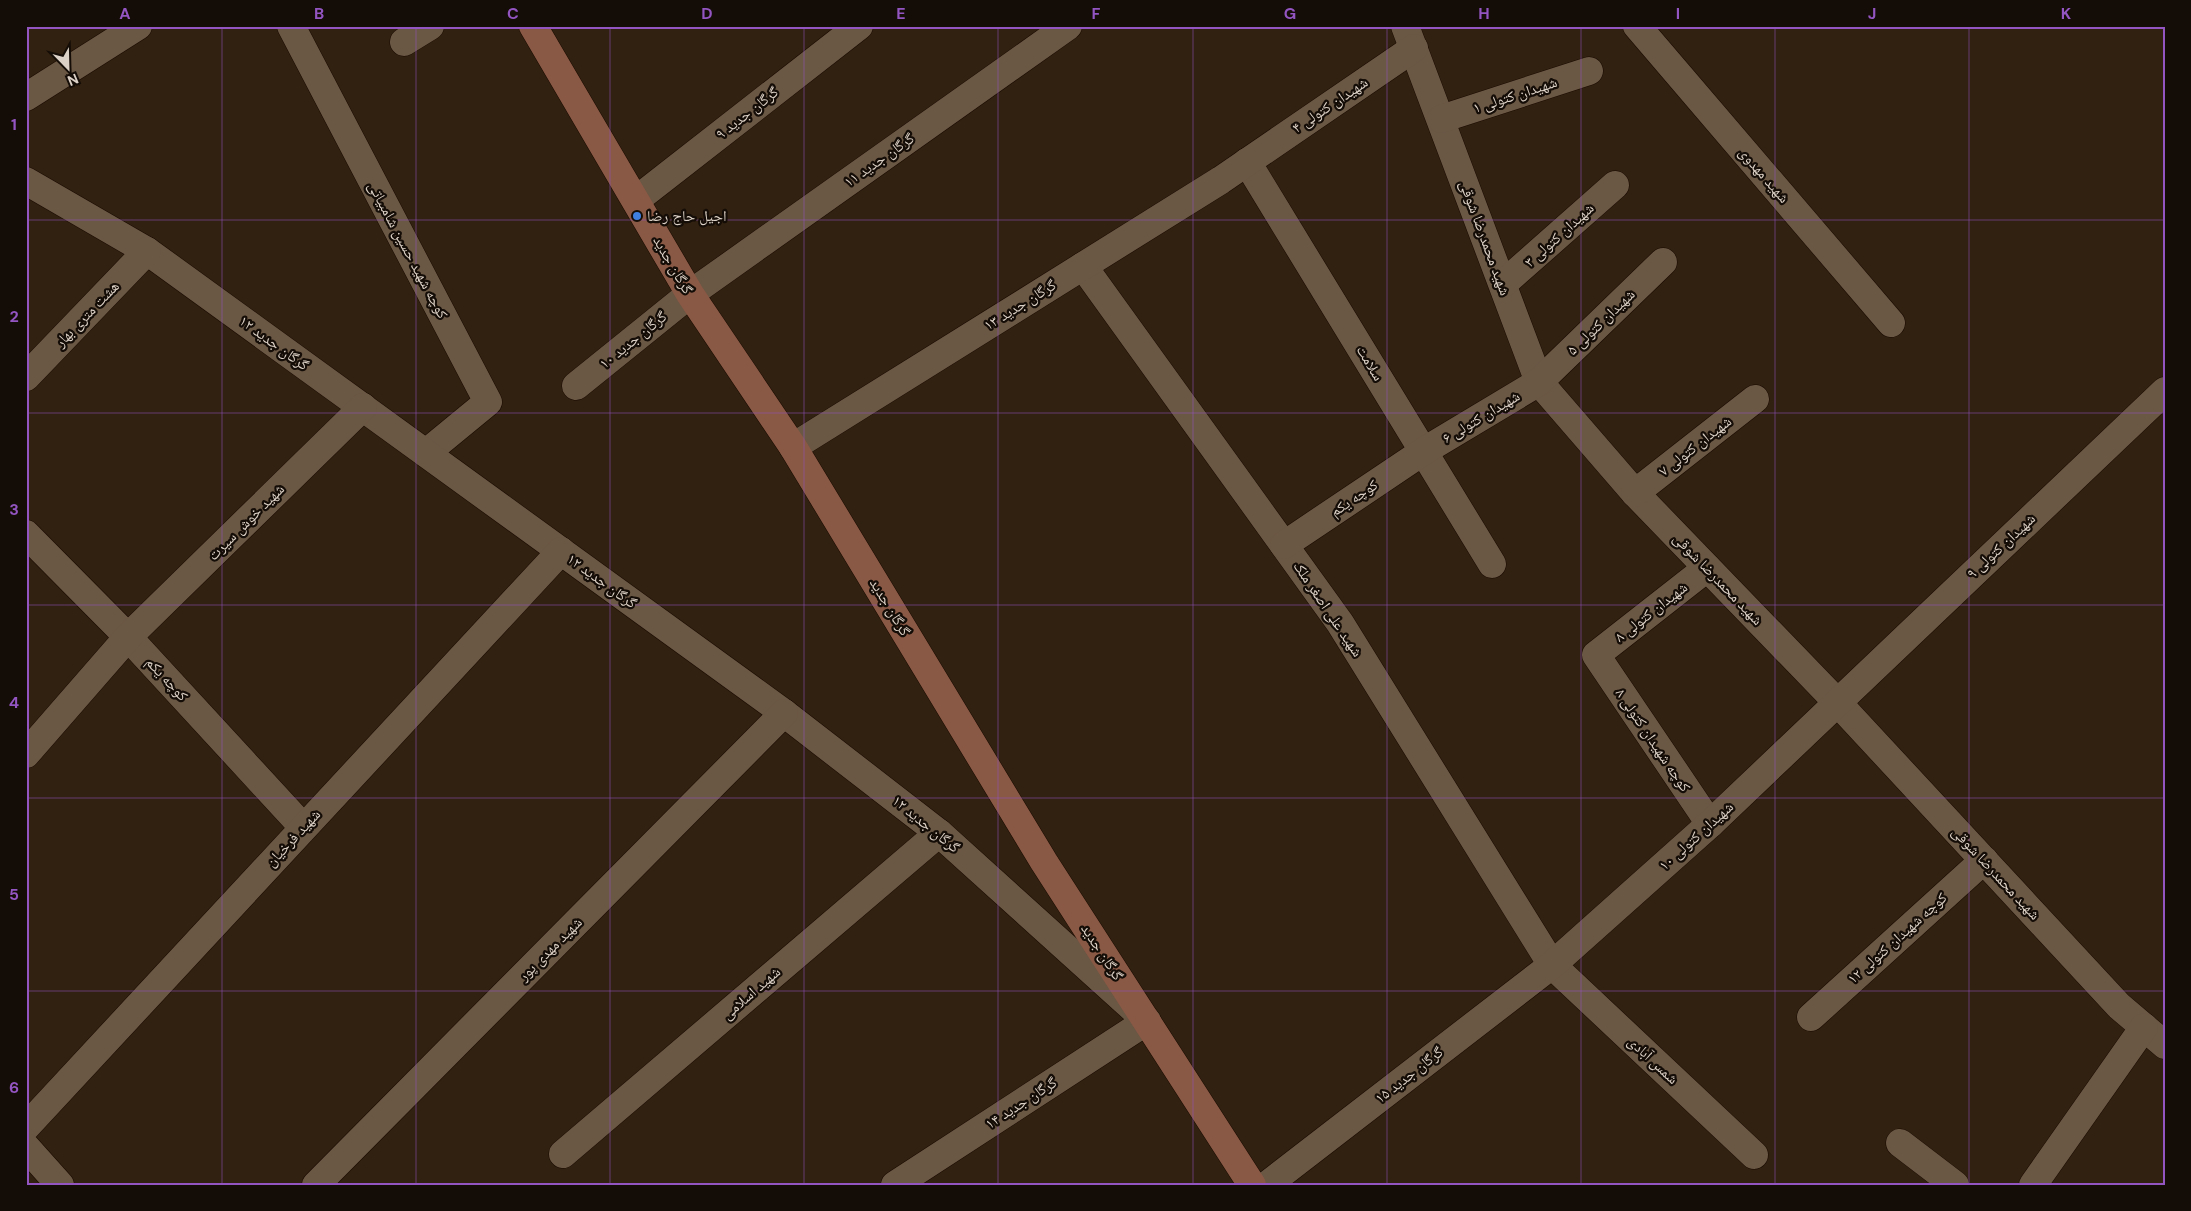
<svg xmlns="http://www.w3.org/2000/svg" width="2191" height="1211" font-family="'DM Sans','Noto Naskh Arabic',sans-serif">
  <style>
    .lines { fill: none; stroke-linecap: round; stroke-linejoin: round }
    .street-casing { stroke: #190a00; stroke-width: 29 }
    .secondary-casing { stroke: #190a00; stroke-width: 29 }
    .street { stroke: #6a5744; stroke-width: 28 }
    .secondary { stroke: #895945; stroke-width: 28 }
    .grid { fill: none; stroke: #9355c1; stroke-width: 1; stroke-opacity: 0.55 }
    .shop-dot { fill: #3f7fe0; stroke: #140c06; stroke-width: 2 }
    .labels { text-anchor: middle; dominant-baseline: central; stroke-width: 4.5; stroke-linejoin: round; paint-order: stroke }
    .street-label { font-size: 15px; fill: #dcd1c6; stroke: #140c06 }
    .poi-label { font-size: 15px; fill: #dcd1c6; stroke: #140c06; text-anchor: start }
    .neatline { fill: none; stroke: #9355c1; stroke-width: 2 }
    .grid-label { font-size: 16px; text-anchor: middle; font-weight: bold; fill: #9355c1 }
  </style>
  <rect width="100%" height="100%" fill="#312110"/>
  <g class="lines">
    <defs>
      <g id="street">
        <path d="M 291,26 L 488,402 L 426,453"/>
        <path d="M 1405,26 L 1539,382 L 1635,493 L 1837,702 L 2119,1006 L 2165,1045"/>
        <path d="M 1637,26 L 1891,323"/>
        <path d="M 404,42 L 430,26"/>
        <path d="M 26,97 L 138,26"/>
        <path d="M 1441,119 L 1589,71"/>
        <path d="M 1247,162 L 1492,564"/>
        <path d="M 26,181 L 147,251 L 784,713 L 939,833 L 1147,1021 L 895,1185"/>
        <path d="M 636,200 L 859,26"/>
        <path d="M 1083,266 L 1340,623 L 1552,965 L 1754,1155"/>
        <path d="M 1503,284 L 1615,185"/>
        <path d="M 26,377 L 147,251"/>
        <path d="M 576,386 L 690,294 L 1068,26"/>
        <path d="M 793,447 L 1221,180 L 1414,48"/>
        <path d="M 1635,493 L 1755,399"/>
        <path d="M 26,534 L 128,637 L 303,827"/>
        <path d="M 1284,545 L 1424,451 L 1539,382 L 1663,262"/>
        <path d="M 1707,568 L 1596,655 L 1710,824"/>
        <path d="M 26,754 L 128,637 L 363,407"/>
        <path d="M 1811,1017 L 1984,860"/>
        <path d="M 26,1127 L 561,551"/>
        <path d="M 1900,1143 L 1955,1185"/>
        <path d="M 26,1147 L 60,1185"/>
        <path d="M 563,1154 L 939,833"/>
        <path d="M 316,1185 L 784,713"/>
        <path d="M 1267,1185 L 1552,965 L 1710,824 L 2165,391"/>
        <path d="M 2033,1185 L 2144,1027"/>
      </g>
      <path id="secondary" d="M 533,26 L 690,294 L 793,447 L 1044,862 L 1252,1185"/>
    </defs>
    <use href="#street" class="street-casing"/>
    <use href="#secondary" class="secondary-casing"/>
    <use href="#street" class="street"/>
    <use href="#secondary" class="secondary"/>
  </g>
  <path class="grid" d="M 222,26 L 222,1185M 416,26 L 416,1185M 610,26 L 610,1185M 804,26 L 804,1185M 998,26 L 998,1185M 1193,26 L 1193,1185M 1387,26 L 1387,1185M 1581,26 L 1581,1185M 1775,26 L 1775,1185M 1969,26 L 1969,1185M 26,220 L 2165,220M 26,413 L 2165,413M 26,605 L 2165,605M 26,798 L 2165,798M 26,991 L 2165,991"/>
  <circle class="shop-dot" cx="637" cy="216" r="5"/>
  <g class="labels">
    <g class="street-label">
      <text transform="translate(1515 95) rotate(-18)">۱ شهیدان کتولی</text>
      <text transform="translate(1330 105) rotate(-34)">۴ شهیدان کتولی</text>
      <text transform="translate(747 113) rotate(-38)">گرگان جدید ۹</text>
      <text transform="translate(879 160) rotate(-35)">گرگان جدید ۱۱</text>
      <text transform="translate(1764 175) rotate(49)">شهید مهدوی</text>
      <text transform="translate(1559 235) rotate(-42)">۳ شهیدان کتولی</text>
      <text transform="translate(1485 238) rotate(70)">شهید محمدرضا شوقی</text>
      <text transform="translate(408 250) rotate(62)">کوچه شهید حسین شامبیاتی</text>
      <text transform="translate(673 265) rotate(60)">گرگان جدید</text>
      <text transform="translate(1020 305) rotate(-32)">گرگان جدید ۱۳</text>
      <text transform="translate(87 314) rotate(-46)">هشت متری بهار</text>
      <text transform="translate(1601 322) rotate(-44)">۵ شهیدان کتولی</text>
      <text transform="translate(633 340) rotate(-39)">گرگان جدید ۱۰</text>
      <text transform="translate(274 343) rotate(36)">گرگان جدید ۱۲</text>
      <text transform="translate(1370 363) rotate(59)">سلامت</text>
      <text transform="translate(1481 417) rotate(-31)">۶ شهیدان کتولی</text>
      <text transform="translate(1695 446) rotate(-38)">۷ شهیدان کتولی</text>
      <text transform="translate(1354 498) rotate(-34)">کوچه یکم</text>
      <text transform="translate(246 522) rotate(-45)">شهید خوش سیرت</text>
      <text transform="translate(2001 546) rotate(-43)">۹ شهیدان کتولی</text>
      <text transform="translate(1718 579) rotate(46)">شهید محمدرضا شوقی</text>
      <text transform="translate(602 581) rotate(36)">گرگان جدید ۱۲</text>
      <text transform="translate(890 607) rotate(59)">گرگان جدید</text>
      <text transform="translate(1328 609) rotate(56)">شهید علی اصغر ملک</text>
      <text transform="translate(1651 612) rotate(-38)">۸ شهیدان کتولی</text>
      <text transform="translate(167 679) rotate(47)">کوچه یکم</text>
      <text transform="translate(1653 740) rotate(56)">کوچه شهیدان کتولی ۸</text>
      <text transform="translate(926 824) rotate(39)">گرگان جدید ۱۲</text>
      <text transform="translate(1696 836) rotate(-42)">۱۰ شهیدان کتولی</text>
      <text transform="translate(293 838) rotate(-47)">شهید فرخیان</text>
      <text transform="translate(1996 873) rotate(47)">شهید محمدرضا شوقی</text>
      <text transform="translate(1897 938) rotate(-42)">کوچه شهیدان کتولی ۱۲</text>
      <text transform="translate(550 949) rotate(-45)">شهید مهدی پور</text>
      <text transform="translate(1102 952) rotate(57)">گرگان جدید</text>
      <text transform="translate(751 993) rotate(-41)">شهید اسلامی</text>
      <text transform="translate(1653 1060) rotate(43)">شمس آبادی</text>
      <text transform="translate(1409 1075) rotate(-38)">۱۵ گرگان جدید</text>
      <text transform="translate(1021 1103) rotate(-33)">گرگان جدید ۱۴</text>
    </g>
    <g class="poi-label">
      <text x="647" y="216">اجیل حاج رضا</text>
    </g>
  </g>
  <rect width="2191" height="1211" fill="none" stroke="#140c06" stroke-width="55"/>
  <g transform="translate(68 68) rotate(157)" stroke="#140c06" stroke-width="4" paint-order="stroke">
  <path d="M0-4L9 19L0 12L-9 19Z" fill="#dcd1c6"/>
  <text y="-8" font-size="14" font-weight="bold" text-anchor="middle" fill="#dcd1c6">N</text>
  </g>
  <rect x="28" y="28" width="2136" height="1156" class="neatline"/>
  <g class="grid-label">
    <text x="125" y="19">A</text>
    <text x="319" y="19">B</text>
    <text x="513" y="19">C</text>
    <text x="707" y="19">D</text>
    <text x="901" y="19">E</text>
    <text x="1096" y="19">F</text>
    <text x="1290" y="19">G</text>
    <text x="1484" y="19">H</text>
    <text x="1678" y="19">I</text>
    <text x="1872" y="19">J</text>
    <text x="2066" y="19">K</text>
    <text x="14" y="130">1</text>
    <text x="14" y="322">2</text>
    <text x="14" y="515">3</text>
    <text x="14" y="708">4</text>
    <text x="14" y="900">5</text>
    <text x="14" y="1093">6</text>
  </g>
</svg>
